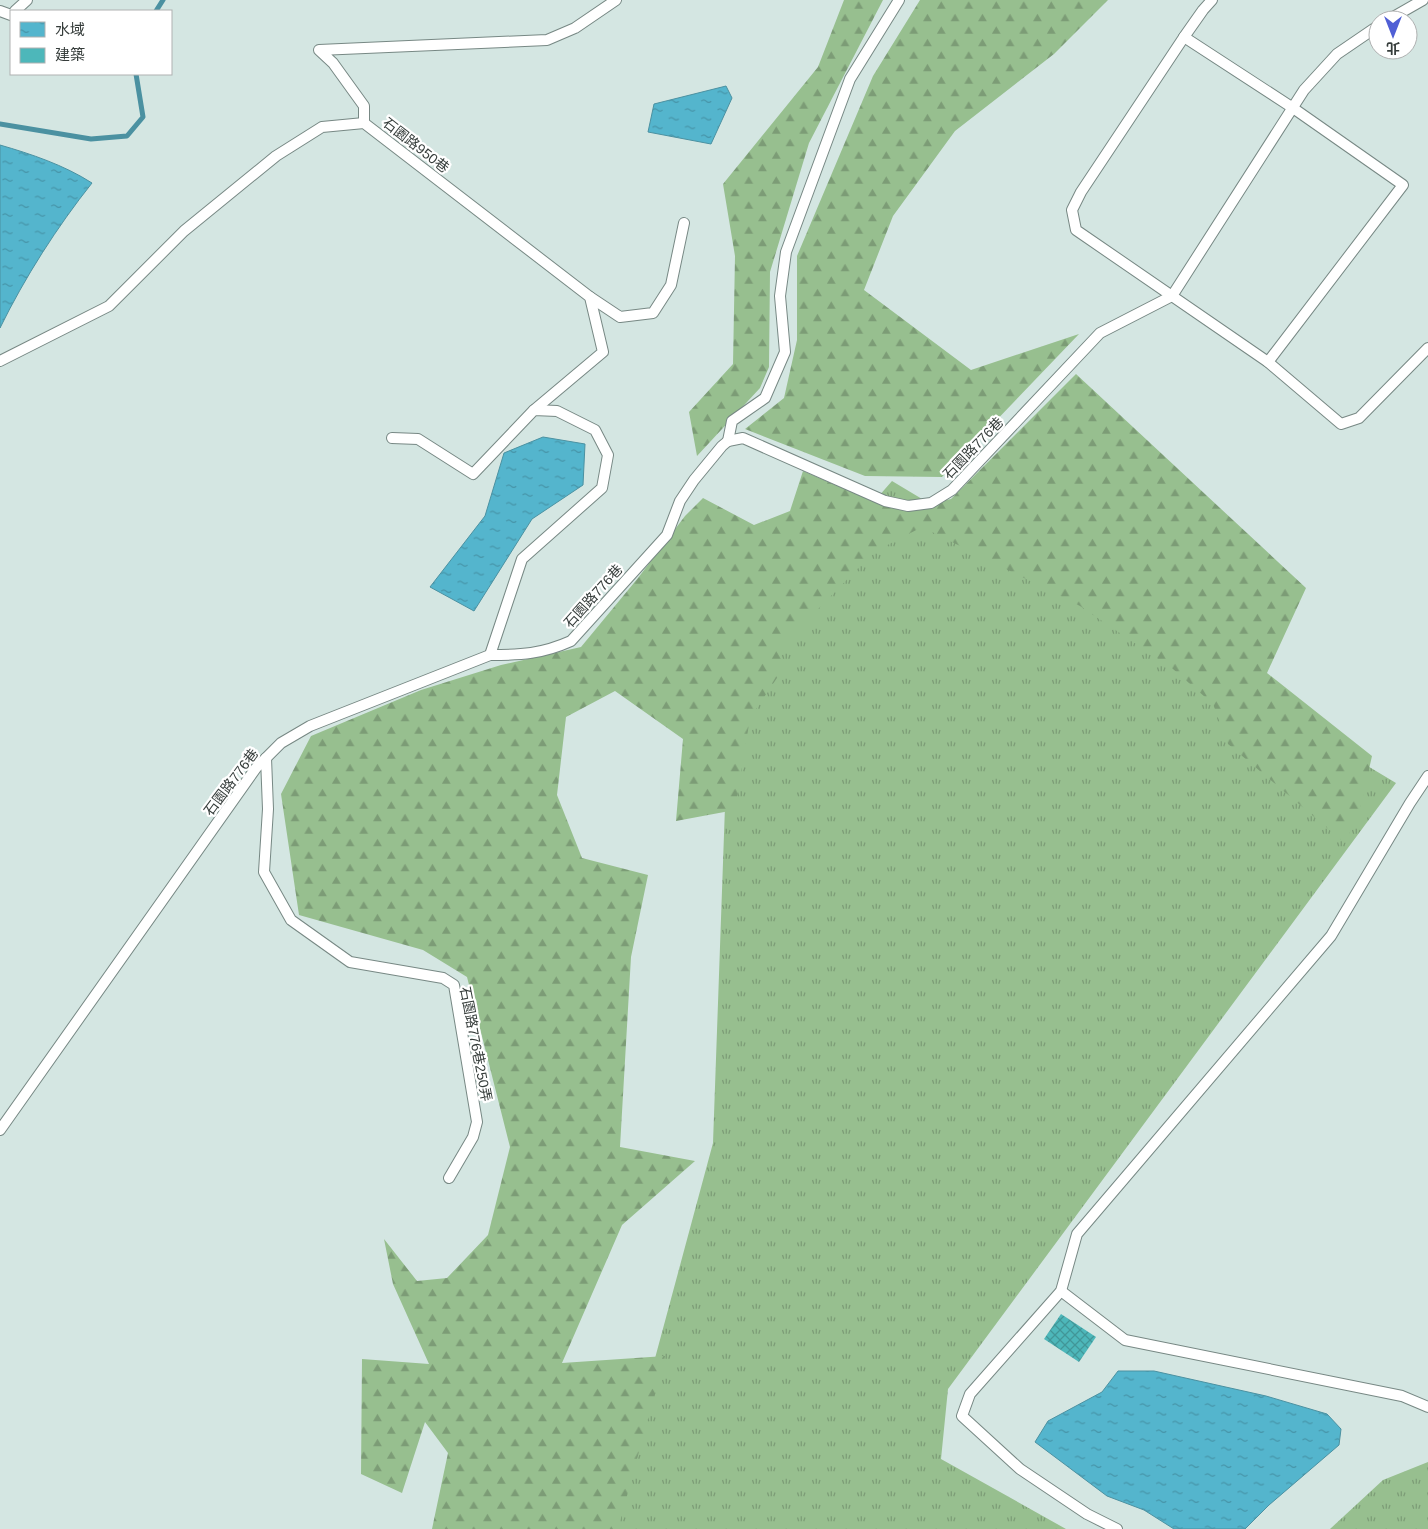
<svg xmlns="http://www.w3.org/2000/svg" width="1428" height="1529" font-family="Helvetica,'Noto Sans TC',sans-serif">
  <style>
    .grass { fill: url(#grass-tufts) }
    .forest { fill: url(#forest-firs) }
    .water { fill: url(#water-ripples); stroke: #4b91a1 }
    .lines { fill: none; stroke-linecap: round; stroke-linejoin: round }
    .stream { stroke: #4b91a1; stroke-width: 5 }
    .building { fill: url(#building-cross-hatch) }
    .service-casing { stroke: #778884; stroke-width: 12 }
    .service { stroke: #fff; stroke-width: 10 }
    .labels { text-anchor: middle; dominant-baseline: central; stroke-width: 4.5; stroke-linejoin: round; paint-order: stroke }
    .street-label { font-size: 14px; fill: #363d3b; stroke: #fff }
  </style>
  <defs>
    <pattern id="grass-tufts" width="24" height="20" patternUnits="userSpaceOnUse" patternTransform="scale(1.25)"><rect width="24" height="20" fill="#97bf8f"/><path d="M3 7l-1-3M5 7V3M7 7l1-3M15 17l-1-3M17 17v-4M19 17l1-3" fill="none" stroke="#7c9c76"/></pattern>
    <pattern id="forest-firs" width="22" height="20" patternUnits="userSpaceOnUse" patternTransform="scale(1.25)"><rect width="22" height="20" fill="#97bf8f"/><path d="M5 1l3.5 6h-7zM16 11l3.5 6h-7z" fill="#7c9c76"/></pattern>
    <pattern id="water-ripples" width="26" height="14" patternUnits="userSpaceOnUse" patternTransform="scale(1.25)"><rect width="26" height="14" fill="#54b5cd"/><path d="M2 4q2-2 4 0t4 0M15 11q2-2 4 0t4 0" fill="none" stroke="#4694a8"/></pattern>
    <pattern id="building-cross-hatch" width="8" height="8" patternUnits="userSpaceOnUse" patternTransform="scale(1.25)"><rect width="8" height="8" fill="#4db7ba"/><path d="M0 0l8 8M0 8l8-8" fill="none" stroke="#419698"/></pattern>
  </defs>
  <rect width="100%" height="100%" fill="#d4e6e2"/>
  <g class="grass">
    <path d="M 892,481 L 1396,783 L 948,1389 L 941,1459 L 1066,1529 L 609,1529 L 713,1143 L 730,666 Z"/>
    <path d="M 1428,1462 L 1428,1529 L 1330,1529 L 1383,1480 Z"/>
  </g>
  <g class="forest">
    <path d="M 844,0 L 883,0 L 809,143 L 770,272 L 769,367 L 760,388 L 697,456 L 689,412 L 733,364 L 735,256 L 723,184 L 818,67 Z"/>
    <path d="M 920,0 L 1108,0 L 1054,54 L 955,131 L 893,216 L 864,290 L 971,370 L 1079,334 L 942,477 L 865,476 L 745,429 L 784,398 L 797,340 L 797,256 L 873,76 Z"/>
    <path d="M 1076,374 L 1306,588 L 1267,673 L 1372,756 L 1360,809 L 1345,843 L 1228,744 L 1213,704 L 1173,669 L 1080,606 L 922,527 L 874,552 L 777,651 L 785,666 L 750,718 L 735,810 L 676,821 L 683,739 L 615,691 L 566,717 L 557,795 L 582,858 L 648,875 L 631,957 L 620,1147 L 695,1161 L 622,1225 L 562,1363 L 665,1356 L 618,1529 L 432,1529 L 448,1453 L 425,1422 L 402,1493 L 361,1474 L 362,1359 L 429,1364 L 393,1284 L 384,1239 L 417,1281 L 447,1278 L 488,1235 L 510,1147 L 467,977 L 423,950 L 299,915 L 281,794 L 311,736 L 421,690 L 501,665 L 581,647 L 638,578 L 685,516 L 703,498 L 754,525 L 790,511 L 803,471 L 854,493 L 903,510 L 951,499 Z"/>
  </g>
  <g class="water">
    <path d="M 726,86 L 732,98 L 711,144 L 648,132 L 654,104 Z"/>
    <path d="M 0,145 C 31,154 64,165 92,183 C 57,227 25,277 0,328 Z"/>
    <path d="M 543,437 L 585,444 L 583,485 L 532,519 L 474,611 L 430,587 L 485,516 L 504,453 Z"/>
    <path d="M 1118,1371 L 1154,1371 L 1266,1396 L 1327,1414 L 1341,1429 L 1339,1445 L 1269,1505 L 1245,1529 L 1174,1529 L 1144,1510 L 1107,1496 L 1035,1442 L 1048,1421 L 1102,1392 Z"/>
  </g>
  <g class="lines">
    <g class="stream">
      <path d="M 156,11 L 163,0"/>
      <path d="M 0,124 L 91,139 L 127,136 L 143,117 L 136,74"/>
    </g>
  </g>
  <path class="building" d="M 1061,1314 L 1096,1337 L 1079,1362 L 1044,1339 Z"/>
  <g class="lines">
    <defs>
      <g id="service">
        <path d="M 1212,0 L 1203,10 L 1184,37 L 1081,192 L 1072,210 L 1076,230 L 1268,362 L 1341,424 L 1359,418 L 1428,348"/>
        <path d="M 0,11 L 11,15"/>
        <path d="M 15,11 L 27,0"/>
        <path d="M 1388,20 L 1423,0"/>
        <path d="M 1184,37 L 1293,108 L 1403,185 L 1268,362"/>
        <path d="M 364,123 L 364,106 L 333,63 L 319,50 L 547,40 L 575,28 L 616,0"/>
        <path d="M 590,297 L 620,317 L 653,313 L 671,285 L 684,223"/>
        <path d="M 0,361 L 109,306 L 184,231 L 276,156 L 322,127 L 364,123 L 590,297 L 603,352 L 534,410"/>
        <path d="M 392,438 L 418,439 L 473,474 L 534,410 L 557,411 L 595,430 L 608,455 L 602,488 L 522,559 L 490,655"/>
        <path d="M 728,441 L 732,421 L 765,398 L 785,352 L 780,296 L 786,252 L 850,79 L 899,0"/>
        <path d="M 266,758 L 268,809 L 264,872 L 291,920 L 350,962 L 443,978 L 454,985 L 477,1122 L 473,1137 L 449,1178"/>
        <path d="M 0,1130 L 256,768 L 281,743 L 310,726 L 490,655 C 521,655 542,654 571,641 L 667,535 L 680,501 L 694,480 L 722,446 L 728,441 L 743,438 L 885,501 L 908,506 L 931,503 L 952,490 L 1100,333 L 1172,296 L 1304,90 L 1337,54 L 1378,26"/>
        <path d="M 1061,1291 L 1125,1340 L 1402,1396 L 1428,1407"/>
        <path d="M 1117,1529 L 1087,1514 L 1020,1469 L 962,1416 L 970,1394 L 1061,1291 L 1077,1234 L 1331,936 L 1410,803 L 1428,776"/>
      </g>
    </defs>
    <use href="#service" class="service-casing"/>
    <use href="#service" class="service"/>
  </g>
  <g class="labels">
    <g class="street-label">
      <text transform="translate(416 145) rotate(38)">石園路950巷</text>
      <text transform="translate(973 448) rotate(-46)">石園路776巷</text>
      <text transform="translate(593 596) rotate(-48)">石園路776巷</text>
      <text transform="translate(231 782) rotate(-53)">石園路776巷</text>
      <text transform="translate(476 1044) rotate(79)">石園路776巷250弄</text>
    </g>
  </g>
  <rect x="10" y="10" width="162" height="65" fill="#ffffff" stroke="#afb1b1"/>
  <rect x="20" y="22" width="25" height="15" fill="url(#water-ripples)" stroke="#afb1b1"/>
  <text x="55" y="35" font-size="15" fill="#363d3b">水域</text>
  <rect x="20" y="48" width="25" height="15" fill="#4db7ba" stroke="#afb1b1"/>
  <text x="55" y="60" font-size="15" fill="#363d3b">建築</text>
  <g transform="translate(1393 35) rotate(180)"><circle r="24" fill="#ffffff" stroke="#afb1b1"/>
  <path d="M0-4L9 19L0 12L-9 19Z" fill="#505fd5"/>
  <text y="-8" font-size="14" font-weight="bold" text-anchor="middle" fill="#363d3b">北</text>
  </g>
</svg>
